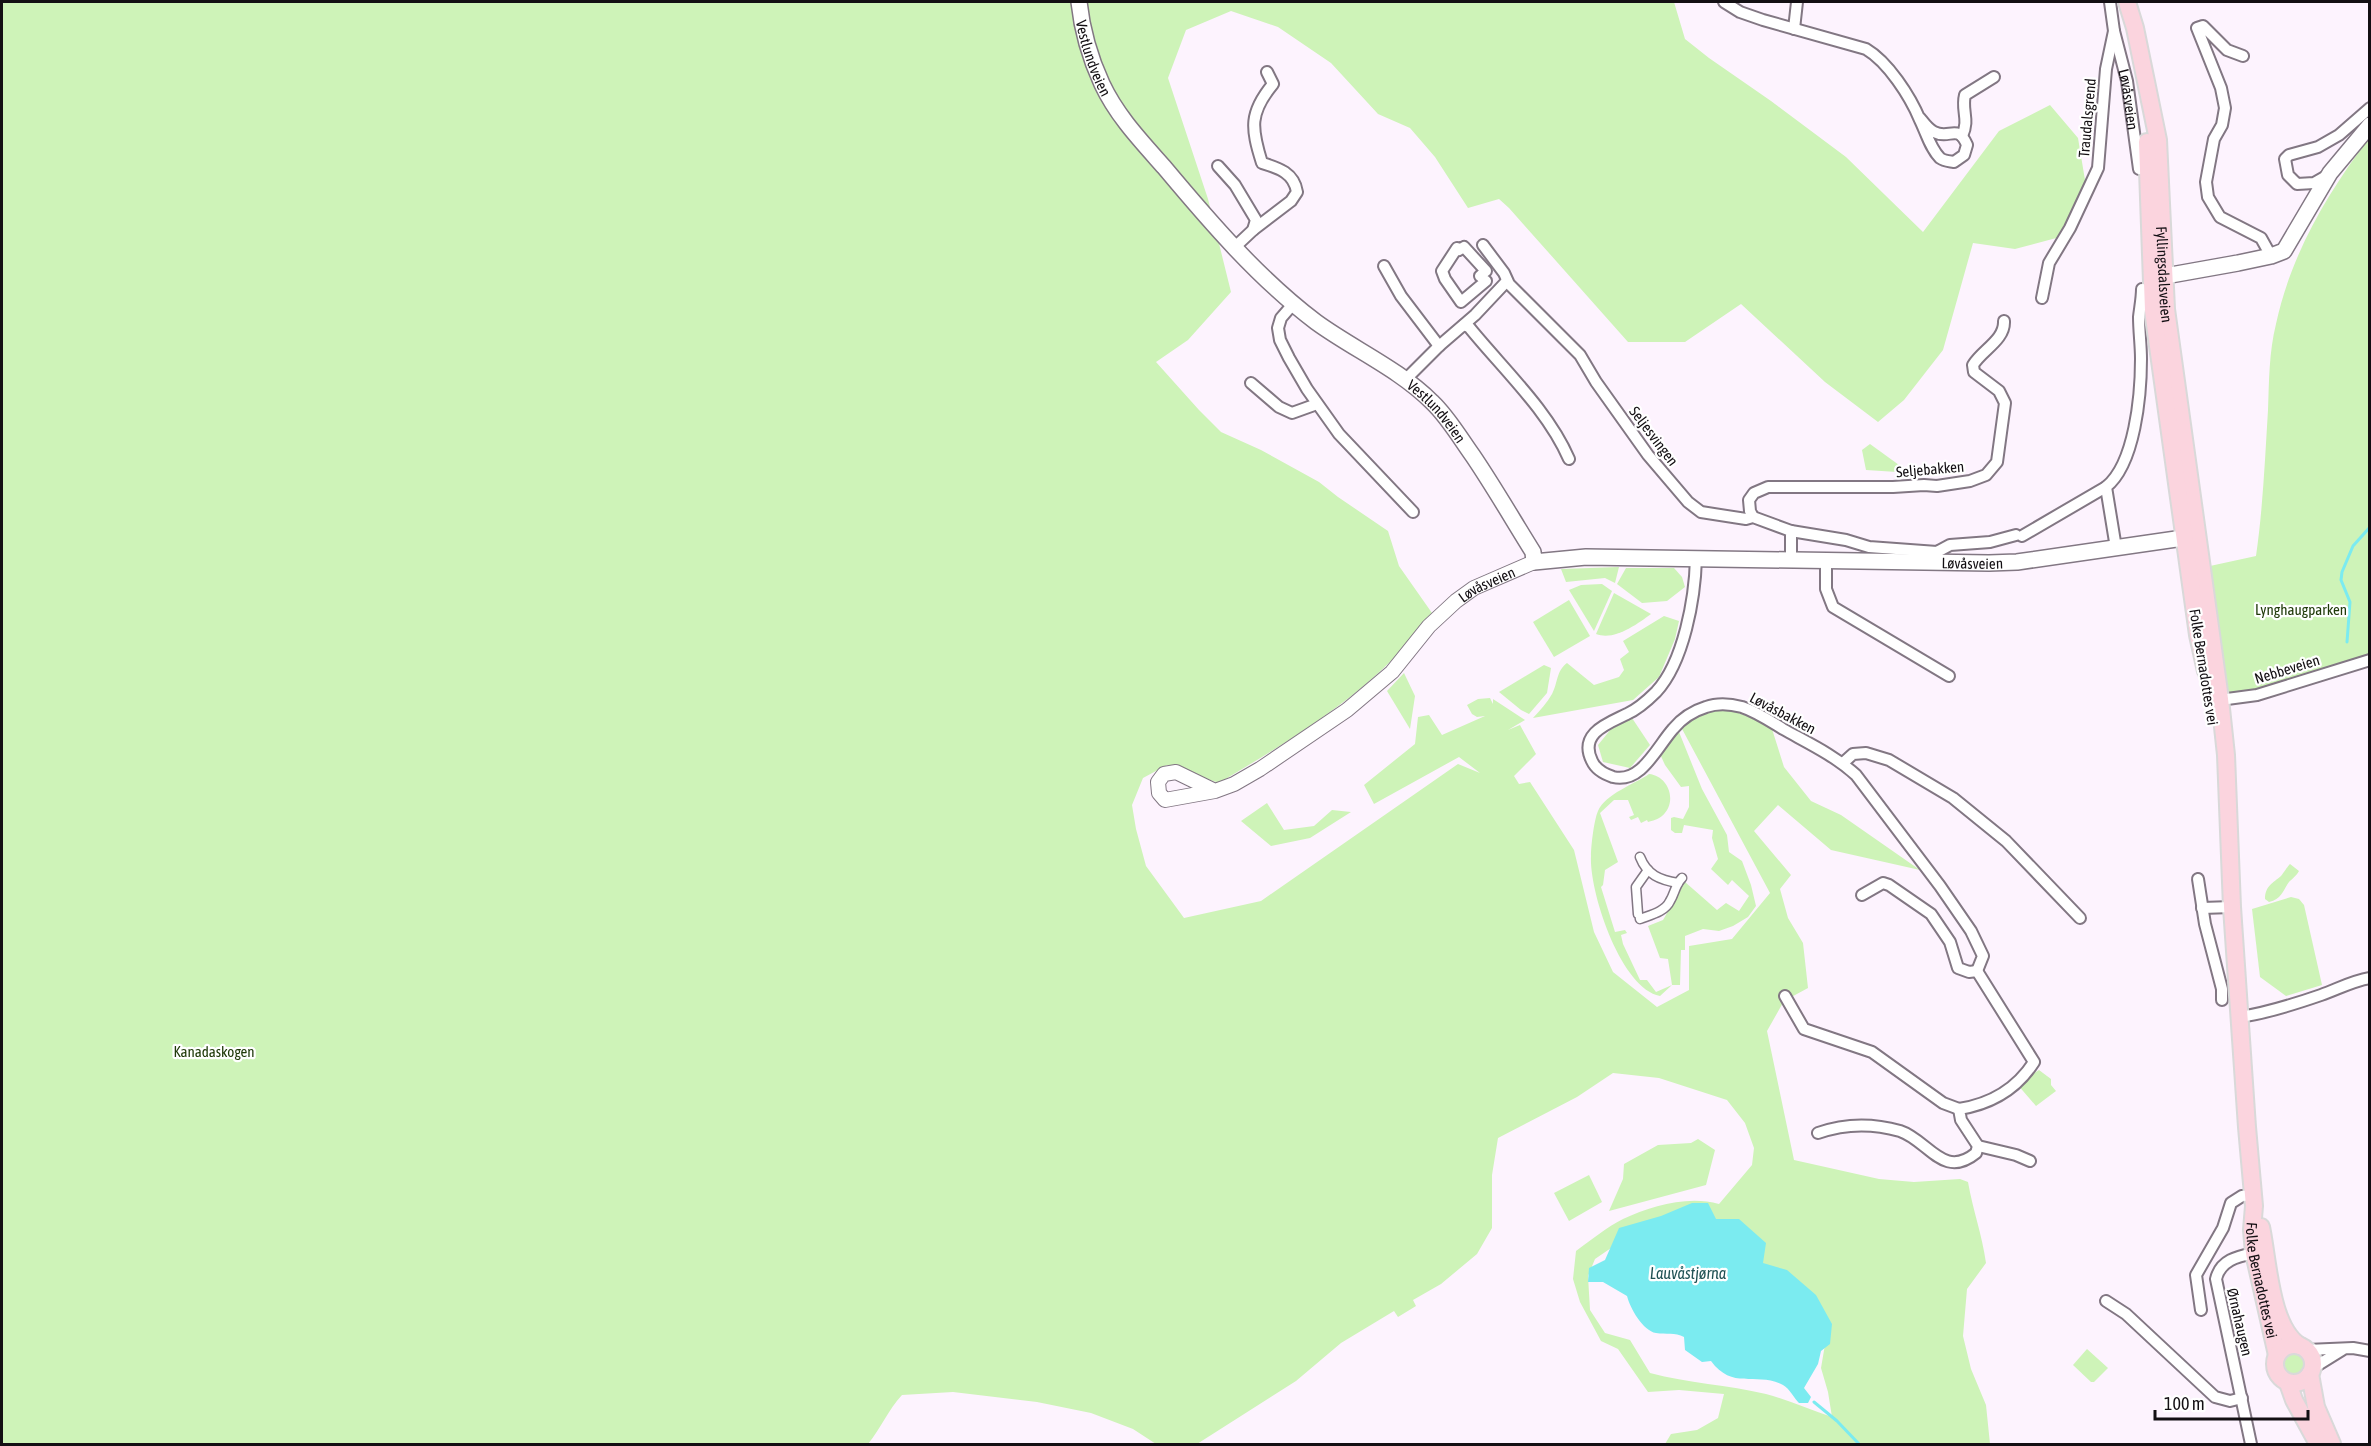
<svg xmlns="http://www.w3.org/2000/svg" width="2371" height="1446" font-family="'Asap Condensed',sans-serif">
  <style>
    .green { fill: #cef3b8; fill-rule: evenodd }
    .water { fill: #7bebf0 }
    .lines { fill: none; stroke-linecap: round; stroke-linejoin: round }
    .stream { stroke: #7bebf0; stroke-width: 3 }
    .pedestrian-casing { stroke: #827783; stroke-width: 11 }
    .minor-casing { stroke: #827783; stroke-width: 14 }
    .tertiary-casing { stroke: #827783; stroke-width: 16 }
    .secondary-casing { stroke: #827783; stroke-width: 18 }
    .primary-casing { stroke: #d9d9d9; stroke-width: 20 }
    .pedestrian { stroke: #fff; stroke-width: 8 }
    .minor { stroke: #fff; stroke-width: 10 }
    .tertiary { stroke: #fff; stroke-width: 14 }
    .secondary { stroke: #fff; stroke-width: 15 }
    .primary { stroke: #fbd4de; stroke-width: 16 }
    .labels { text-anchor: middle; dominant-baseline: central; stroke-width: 4.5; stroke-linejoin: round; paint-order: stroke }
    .street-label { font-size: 15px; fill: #130f13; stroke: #fff }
    .park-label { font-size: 15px; fill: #203a0a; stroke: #fff }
    .water-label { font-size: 16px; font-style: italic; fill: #205154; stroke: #fff }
  </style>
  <rect width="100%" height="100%" fill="#fdf3fe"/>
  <g class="green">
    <path d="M 2,2 L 1674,2 L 1685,39 L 1709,58 L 1771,101 L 1846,157 L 1923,232 L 1999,131 L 2050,105 L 2078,138 L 2085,180 L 2093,187 L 2075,233 L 2015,249 L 1973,243 L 1943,350 L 1904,400 L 1878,422 L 1825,382 L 1741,304 L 1685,342 L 1628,342 L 1509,208 L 1499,199 L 1468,208 L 1435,157 L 1410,128 L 1378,114 L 1331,63 L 1278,27 L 1231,11 L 1186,30 L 1168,78 L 1208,199 L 1231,292 L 1188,340 L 1156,362 L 1199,410 L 1221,432 L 1261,450 L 1319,482 L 1338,497 L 1388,531 L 1399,566 L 1432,613 C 1419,628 1407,645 1393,659 C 1342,710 1280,746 1219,783 L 1167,765 L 1143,778 L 1132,805 L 1136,829 L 1146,866 L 1184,918 L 1261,901 L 1458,764 L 1480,773 L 1459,757 L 1374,804 L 1364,785 L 1415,744 L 1418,717 L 1429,715 L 1442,735 L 1485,716 L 1477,717 L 1472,714 L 1467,705 L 1478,699 L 1490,698 L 1493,704 L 1493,699 L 1525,720 L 1508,730 L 1520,725 L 1536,754 L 1514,776 L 1519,784 L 1530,782 L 1574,850 L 1594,932 L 1613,972 L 1657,1007 L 1689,990 L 1689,946 L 1732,939 L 1770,893 L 1681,727 L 1717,705 L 1755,719 L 1772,729 L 1784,767 L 1811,801 L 1841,815 L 1920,870 L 1831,850 L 1778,805 L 1754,831 L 1791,875 L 1780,889 L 1788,918 L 1803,943 L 1808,988 L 1784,1001 L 1767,1031 L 1794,1160 L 1879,1179 L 1914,1182 L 1960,1179 L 1968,1182 C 1973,1211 1982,1234 1986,1263 L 1967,1289 L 1963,1336 L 1971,1369 L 1986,1405 L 1990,1444 L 1665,1444 L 1671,1434 L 1697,1430 L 1718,1418 L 1724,1394 L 1679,1390 L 1648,1392 L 1618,1349 L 1601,1341 L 1580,1302 L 1573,1279 L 1576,1251 C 1591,1240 1607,1227 1623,1219 C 1651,1206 1688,1195 1719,1204 L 1752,1165 L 1754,1148 L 1745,1123 L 1727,1100 L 1659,1078 L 1613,1073 L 1577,1097 L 1498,1138 L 1492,1175 L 1492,1228 L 1477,1254 L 1441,1284 L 1413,1300 L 1416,1306 L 1398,1317 L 1394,1311 L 1341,1343 L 1296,1381 L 1197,1444 L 1156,1444 L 1133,1429 L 1091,1413 L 1037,1402 L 953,1392 L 902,1395 C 888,1410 881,1428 868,1444 L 2,1444 ZM 1649,1222 L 1828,1327 L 1821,1368 L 1828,1392 L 1832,1417 C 1810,1410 1789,1400 1766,1394 C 1728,1385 1688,1383 1650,1373 L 1630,1340 L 1605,1333 L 1590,1310 L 1588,1276 L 1595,1259 Z"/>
    <path d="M 2369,138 L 2369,660 L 2220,699 L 2210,566 L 2256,556 C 2263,507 2265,459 2268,410 C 2269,381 2269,352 2276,324 C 2291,254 2327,194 2369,138 Z"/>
    <path d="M 1870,444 L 1899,465 L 1897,472 L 1866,470 L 1862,450 Z"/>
    <path d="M 1619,567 L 1615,583 L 1605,578 L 1566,582 L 1561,569 Z"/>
    <path d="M 1626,568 L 1674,568 L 1682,577 L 1685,587 L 1667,601 L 1642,603 L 1617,584 Z"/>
    <path d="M 1602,584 L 1612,591 L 1594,631 L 1569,590 L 1581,585 Z"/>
    <path d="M 1614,593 L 1651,614 C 1636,625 1614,641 1596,634 Z"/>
    <path d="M 1569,600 L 1590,636 L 1554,657 L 1533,622 Z"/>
    <path d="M 1664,616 L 1679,621 L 1675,639 L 1659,677 L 1633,700 L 1533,718 C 1540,710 1547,703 1552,694 C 1558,683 1556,671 1567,663 L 1594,685 L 1619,677 L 1624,670 L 1620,659 L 1629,652 L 1623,641 Z"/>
    <path d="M 1544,665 L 1551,668 L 1547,693 L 1529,714 L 1521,710 L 1499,692 Z"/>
    <path d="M 1404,673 L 1415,696 L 1410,729 L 1387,691 Z"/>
    <path d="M 1632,718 L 1650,745 L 1630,768 L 1603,762 L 1598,745 L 1611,729 Z"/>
    <path d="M 1679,732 L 1702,789 L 1727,835 L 1729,852 L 1742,861 L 1751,885 L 1756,906 L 1748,917 L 1733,926 L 1719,931 L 1703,929 L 1685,936 L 1685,950 L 1681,950 L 1680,985 L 1672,985 L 1660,996 C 1621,989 1589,892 1591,856 C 1591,846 1594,820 1598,811 C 1605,794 1635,784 1649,774 C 1669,776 1678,802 1662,816 C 1659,819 1652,821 1648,822 L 1647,820 L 1641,823 L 1638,817 L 1631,820 L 1629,817 L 1634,815 L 1628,800 L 1614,800 L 1600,813 L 1618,862 L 1605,870 L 1603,885 L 1601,887 L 1615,932 L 1625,930 L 1627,933 L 1621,935 L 1623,944 L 1640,980 L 1647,980 L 1656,992 L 1672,985 L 1668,959 L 1660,958 L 1648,926 L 1663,920 L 1685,882 L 1717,910 L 1726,903 L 1739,911 L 1749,896 L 1732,880 L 1728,885 L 1711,869 L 1718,859 L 1712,838 L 1713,830 L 1684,825 L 1682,833 L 1675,833 L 1671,830 L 1671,818 L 1674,817 L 1683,819 L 1689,807 L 1689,786 L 1681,787 L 1665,765 L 1660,754 L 1668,742 Z"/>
    <path d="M 1267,803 L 1284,830 L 1314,826 L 1332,810 L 1351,812 L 1310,838 L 1271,846 L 1241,821 Z"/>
    <path d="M 2290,864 L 2299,871 C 2297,875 2291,880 2289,882 C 2283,890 2282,899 2269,902 L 2265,899 C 2265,886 2273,883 2281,876 C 2283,874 2287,867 2290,864 Z"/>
    <path d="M 2291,897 L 2299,899 L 2304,905 L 2322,985 L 2286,996 L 2260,977 L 2252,909 Z"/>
    <path d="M 2039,1070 L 2051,1079 L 2051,1085 L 2056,1091 L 2036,1106 L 2017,1084 Z"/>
    <path d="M 1698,1139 L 1715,1150 L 1706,1185 L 1609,1211 L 1623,1179 L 1624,1164 L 1658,1145 L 1691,1143 Z"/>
    <path d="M 1589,1175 L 1602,1202 L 1569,1221 L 1554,1193 Z"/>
    <path d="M 2087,1349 L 2108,1368 L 2094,1382 L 2091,1382 L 2073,1365 Z"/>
    <circle cx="2294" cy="1364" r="14"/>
  </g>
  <path class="water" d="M 1692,1203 L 1708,1203 L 1716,1219 L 1739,1219 L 1766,1243 L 1763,1263 L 1787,1270 L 1816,1295 L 1832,1324 L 1830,1344 L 1821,1351 L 1818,1364 L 1804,1388 L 1811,1397 L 1808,1403 L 1799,1403 C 1794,1398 1790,1389 1783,1385 C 1757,1371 1733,1391 1711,1361 L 1702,1362 L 1685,1350 L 1684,1337 C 1675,1332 1666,1335 1656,1333 C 1643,1331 1630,1308 1627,1296 L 1603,1282 L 1588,1282 L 1589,1268 L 1605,1260 L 1619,1228 L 1661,1216 Z"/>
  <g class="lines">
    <g class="stream">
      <path d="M 2347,642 L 2350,602 L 2341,580 L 2342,572 L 2353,546 L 2370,527"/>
      <path d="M 1814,1402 L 1837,1421 L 1859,1444"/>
    </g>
    <defs>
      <g id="pedestrian">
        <path d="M 1640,857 C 1647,875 1660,880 1678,883"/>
        <path d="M 1638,914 L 1636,887 L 1648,870"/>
        <path d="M 1640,919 C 1650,915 1665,912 1670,901 C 1675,893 1675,885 1682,878"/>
      </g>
      <g id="minor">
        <path d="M 1724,2 L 1740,12 L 1763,20 L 1866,49 C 1888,62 1910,96 1920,120 C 1926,132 1930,148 1940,158 C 1944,161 1948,161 1954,162 L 1964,155 L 1967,145 C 1958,123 1949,140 1934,132 C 1928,129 1924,123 1920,118"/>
        <path d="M 1794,29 L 1797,2"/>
        <path id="s1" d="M 2114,31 L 2127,81 L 2139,169"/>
        <path d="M 2243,56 L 2227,50 L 2203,26 L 2197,28 L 2221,88 L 2225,108 L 2222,125 L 2214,139 L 2206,182 L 2208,197 L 2220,217 L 2261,238 L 2271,256"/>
        <path d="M 1962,136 C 1970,119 1961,111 1965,95 L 1994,77"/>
        <path d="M 1218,166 L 1235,185 L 1256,220 L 1253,230 L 1236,246"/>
        <path d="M 2328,175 L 2314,183 L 2297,184 L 2288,175 L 2285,159 L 2289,155 L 2318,147 L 2339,135 L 2370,108"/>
        <path d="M 1253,230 L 1291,201 L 1297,192 C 1294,173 1279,168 1262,163 C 1251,128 1249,113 1273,84 L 1267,72"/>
        <path d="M 1483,245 L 1504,273 L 1509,284 L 1580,355 L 1596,382 L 1648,455 L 1688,502 L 1701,512 L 1746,519 L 1753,517 L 1791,531 L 1791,560"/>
        <path d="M 1464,247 L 1486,271 L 1480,276 L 1486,281 L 1461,302 L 1445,279 L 1442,271 L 1457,248 L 1459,250 Z"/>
        <path d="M 1384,266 L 1401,296 L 1439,346"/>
        <path d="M 2042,298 L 2049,263 L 2070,228 L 2098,168 L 2106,69 L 2114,31 L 2110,2"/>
        <path d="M 1294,303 L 1281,318 L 1278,328 L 1280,340 L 1289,358 L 1307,389 L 1339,434 L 1413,512"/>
        <path d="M 1464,325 L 1469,327 C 1503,369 1547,409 1569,459"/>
        <path d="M 1405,380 L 1439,346 L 1475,315 L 1507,281"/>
        <path d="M 1251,383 L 1279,407 L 1292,413 L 1317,404"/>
        <path d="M 1753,517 L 1750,511 L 1749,500 L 1754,493 L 1768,487 L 1893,487 L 1924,485 L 1937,486 L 1970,481 L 1986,475 L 1997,462 L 2005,403 L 1999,391 L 1974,372 L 1973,365 C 1982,350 2005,340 2004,321"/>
        <path d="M 1791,531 L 1846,540 L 1869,547 L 1937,552 L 1950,545 L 1990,542 L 2016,535"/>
        <path d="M 2022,536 L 2106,487"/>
        <path d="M 2116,548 L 2106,487 C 2135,464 2141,395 2141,359 C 2141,345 2139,331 2139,317 C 2140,308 2142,298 2142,289"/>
        <path d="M 1696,558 C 1695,598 1684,662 1656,692 C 1648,700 1638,709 1627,714 C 1609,723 1578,733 1592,761 C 1596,770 1604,774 1613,777 C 1641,784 1657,747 1673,729 C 1682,718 1693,711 1706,707 C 1717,703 1731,704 1742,707 C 1757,712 1770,721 1783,729 C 1808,743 1834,755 1856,775 L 1940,886 L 1971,931 L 1983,956 L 1977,971"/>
        <path d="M 1826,561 L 1826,589 L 1833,607 L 1949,676"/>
        <path d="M 2212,701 L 2257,695 L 2370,660"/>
        <path d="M 1843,763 L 1853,754 L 1866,753 L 1889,760 L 1953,798 L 2006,841 L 2080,918"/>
        <path d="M 2198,879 L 2205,924 L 2222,989 L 2222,1000"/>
        <path d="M 1862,895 L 1883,883 L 1889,885 L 1931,914 L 1950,942 L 1958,968 L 1969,972 L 1977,971"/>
        <path d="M 2202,908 L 2232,907"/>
        <path d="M 1785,996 L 1804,1029 L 1872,1052 L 1943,1103 L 1959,1109"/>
        <path d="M 2240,1017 C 2267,1013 2295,1004 2321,995 C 2338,989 2352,981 2370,978"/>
        <path d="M 1818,1133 C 1846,1123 1872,1123 1900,1131 C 1928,1140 1943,1180 1976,1153 L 1978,1146 L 1961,1120 L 1959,1109 C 1991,1104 2016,1090 2034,1062 L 1977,971"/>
        <path d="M 1978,1146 L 2016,1155 L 2030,1161"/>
        <path d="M 2106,1301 L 2126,1314 L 2215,1397 L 2230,1401 L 2242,1398"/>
        <path d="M 2201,1310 L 2196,1275 L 2223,1228 L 2231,1203 L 2242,1196 L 2254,1195"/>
        <path d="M 2307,1350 L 2353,1348 L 2370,1351"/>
        <path d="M 2313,1368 L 2342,1350"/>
        <path d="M 2251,1444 L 2216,1279 C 2221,1258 2241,1256 2259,1252"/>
      </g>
      <g id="tertiary">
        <path id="s2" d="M 1215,791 L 1176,772 L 1164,774 L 1158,782 L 1159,793 L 1165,800 L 1215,791 L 1234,784 L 1260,769 L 1347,710 L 1392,672 L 1429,626 L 1456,601 L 1474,588 L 1534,562"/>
      </g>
      <g id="secondary">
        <path id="s3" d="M 1079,2 C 1082,30 1090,58 1102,84 C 1117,116 1141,141 1164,167 C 1210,222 1259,279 1316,322 C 1353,349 1399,369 1432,402 C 1448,417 1460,438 1473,456 C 1494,487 1513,520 1533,552 L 1534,562 L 1586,557 L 1989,563 L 2017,562 L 2197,536"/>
        <path d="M 2154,278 L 2238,263 L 2271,256 L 2284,251 L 2330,173 L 2370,125"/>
      </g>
      <g id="primary">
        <path id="s4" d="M 2127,2 L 2135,28 L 2158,140 L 2166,309 L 2220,699 L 2226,755 L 2232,907 L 2247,1127 L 2254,1206 L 2252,1230 L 2254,1253 L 2277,1355"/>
        <path d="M 2147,142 L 2153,310 L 2198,635 L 2206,671"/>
        <path d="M 2261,1227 C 2268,1259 2270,1328 2300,1346"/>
        <circle cx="2294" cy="1364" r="19"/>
        <path d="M 2310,1374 L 2316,1407 L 2332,1444"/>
        <path d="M 2288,1383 L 2294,1400 L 2318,1444"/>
      </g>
    </defs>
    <use href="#pedestrian" class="pedestrian-casing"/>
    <use href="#minor" class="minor-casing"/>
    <use href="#tertiary" class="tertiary-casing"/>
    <use href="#secondary" class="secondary-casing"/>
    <use href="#primary" class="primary-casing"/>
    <use href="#pedestrian" class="pedestrian"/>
    <use href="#minor" class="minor"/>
    <use href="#tertiary" class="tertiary"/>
    <use href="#secondary" class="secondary"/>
    <use href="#primary" class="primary"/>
  </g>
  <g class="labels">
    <g class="street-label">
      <text stroke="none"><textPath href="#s3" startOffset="58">Vestlundveien</textPath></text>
      <text stroke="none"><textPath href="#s1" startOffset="70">Løvåsveien</textPath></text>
      <text transform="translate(2087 118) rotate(-85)">Traudalsgrend</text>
      <text stroke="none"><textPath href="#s4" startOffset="276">Fyllingsdalsveien</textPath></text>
      <text stroke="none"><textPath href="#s3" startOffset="558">Vestlundveien</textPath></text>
      <text transform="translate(1654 436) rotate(53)">Seljesvingen</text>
      <text transform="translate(1930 469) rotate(-5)">Seljebakken</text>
      <text stroke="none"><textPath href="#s3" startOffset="1178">Løvåsveien</textPath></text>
      <text stroke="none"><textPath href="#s2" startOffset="482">Løvåsveien</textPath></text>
      <text transform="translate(2204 667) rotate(81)">Folke Bernadottes vei</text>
      <text transform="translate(2287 669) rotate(-17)">Nebbeveien</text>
      <text transform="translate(1783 713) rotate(28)">Løvåsbakken</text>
      <text stroke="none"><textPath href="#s4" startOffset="1288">Folke Bernadottes vei</textPath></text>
      <text transform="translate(2240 1322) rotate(77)">Ørnahaugen</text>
    </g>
    <g class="park-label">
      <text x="2301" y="609">Lynghaugparken</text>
      <text x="214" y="1051">Kanadaskogen</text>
    </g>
    <g class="water-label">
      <text x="1688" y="1273">Lauvåstjørna</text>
    </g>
  </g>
  <rect width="2371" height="1446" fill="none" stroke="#130f13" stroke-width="6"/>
  <path d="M2155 1410v9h153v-9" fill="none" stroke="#130f13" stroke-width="3"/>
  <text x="2164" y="1410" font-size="18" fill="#130f13" stroke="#ffffff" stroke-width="4.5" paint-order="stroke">100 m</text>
</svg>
